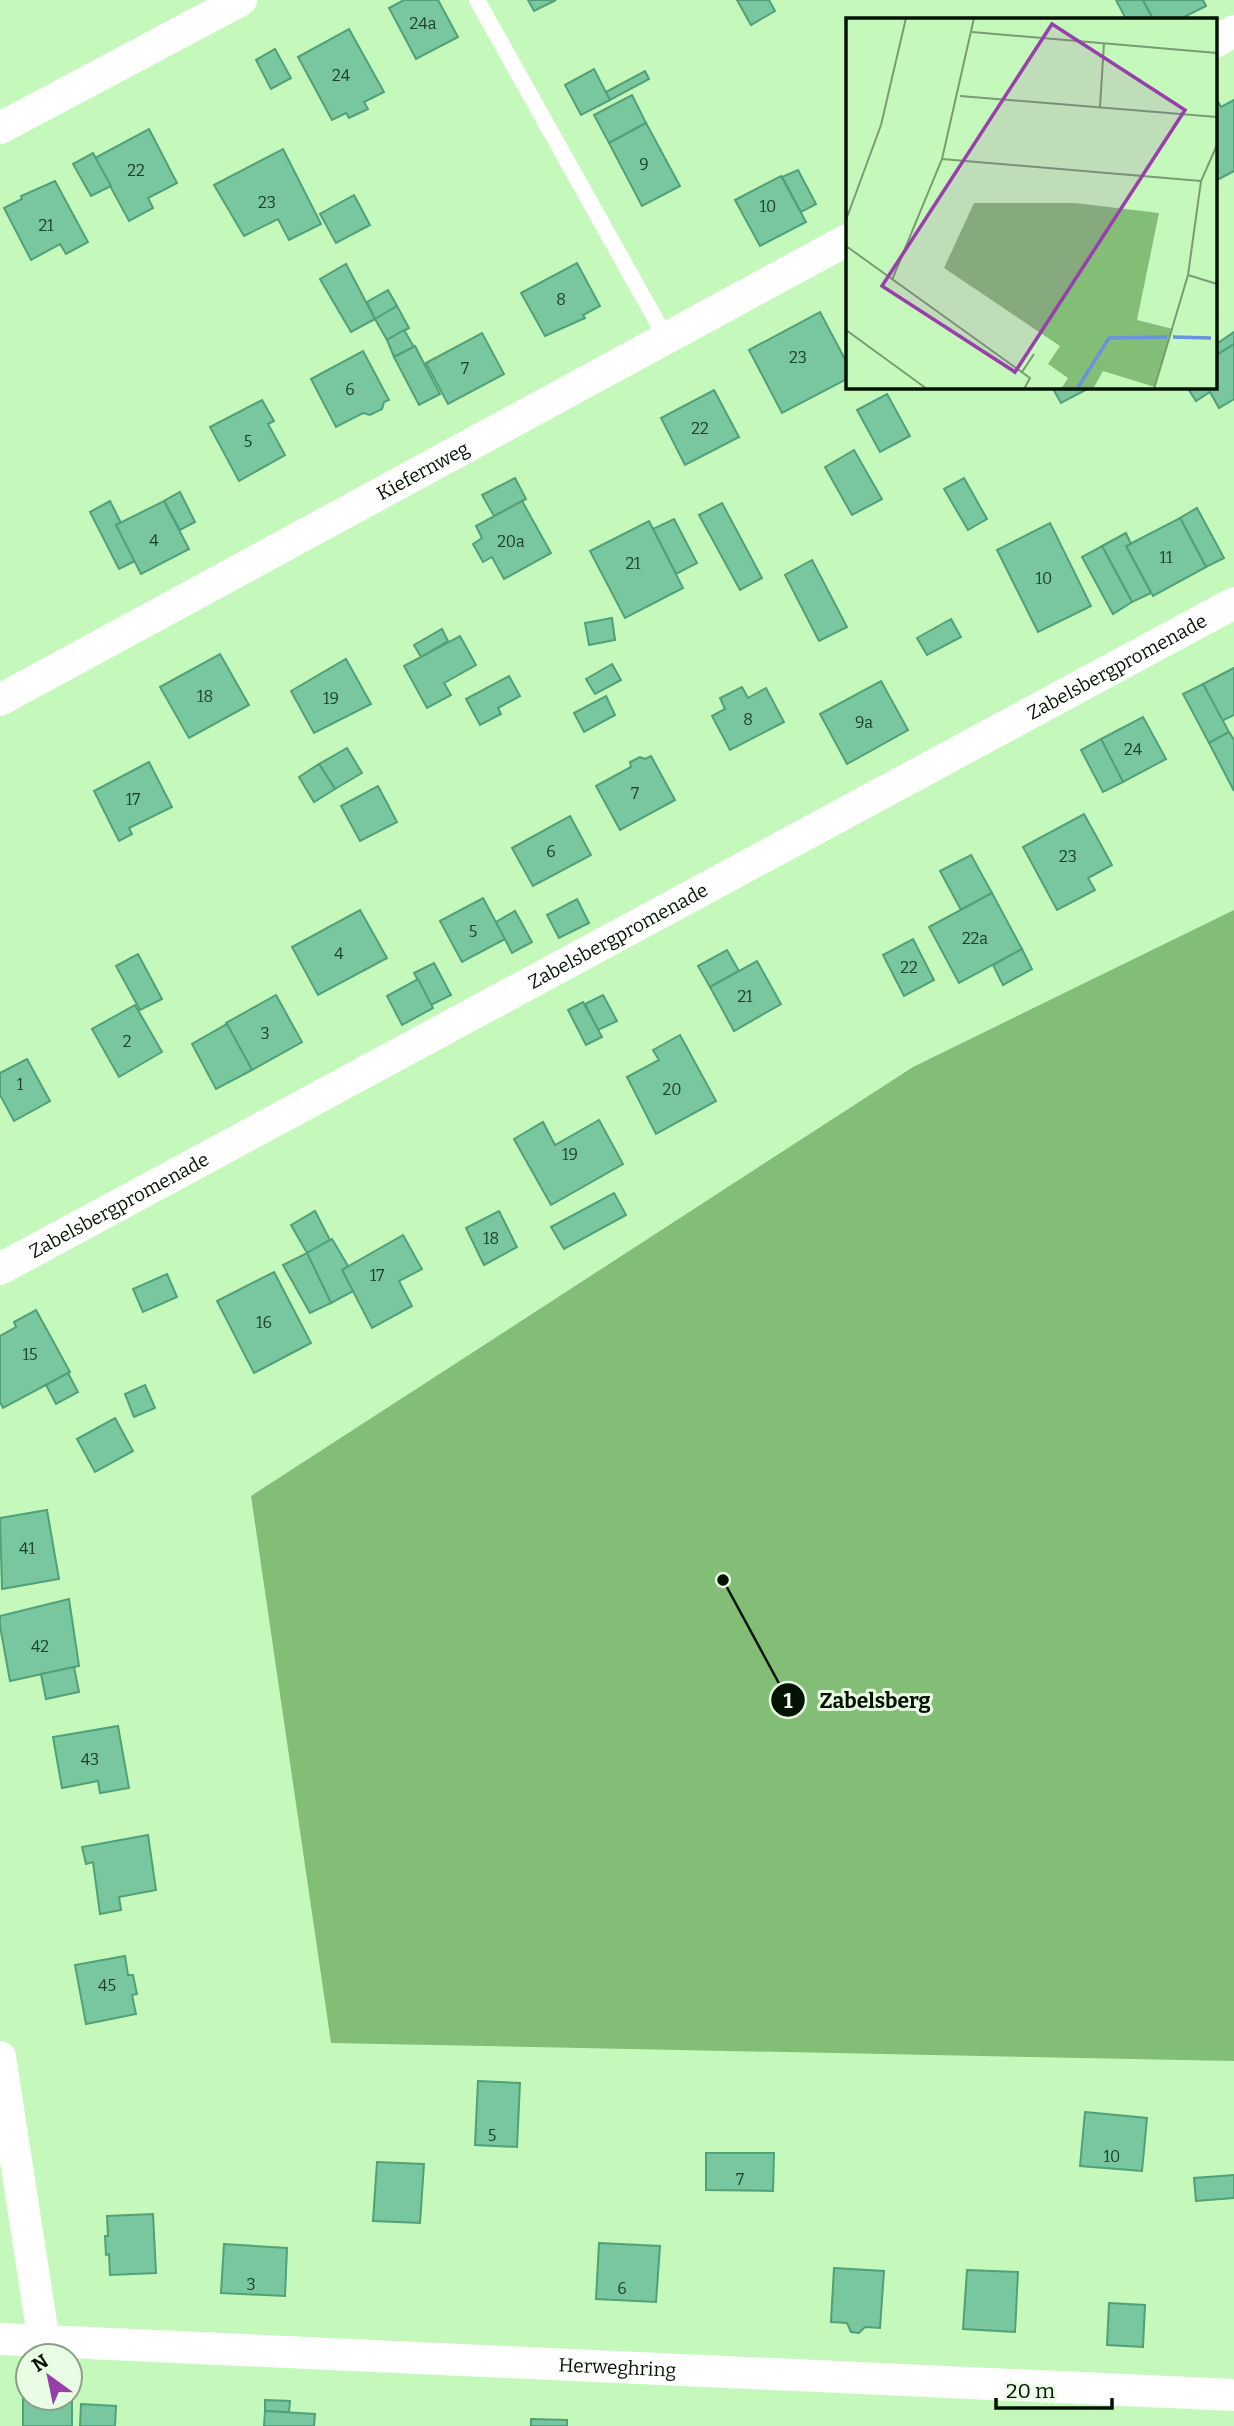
<svg xmlns="http://www.w3.org/2000/svg" width="1234" height="2426" font-family="Bitter,serif">
  <style>
    .forest { fill: #83be77 }
    .building { fill: #78c79f; stroke: #51a079; stroke-width: 2 }
    .lines { fill: none; stroke-linecap: round; stroke-linejoin: round }
    .lane { stroke: #fff; stroke-width: 16 }
    .street { stroke: #fff; stroke-width: 32 }
    .labels { text-anchor: middle; dominant-baseline: central; stroke-width: 6; stroke-linejoin: round; paint-order: stroke }
    .number-label { font-size: 16px; fill: #204028 }
    .street-label { font-size: 19px; fill: #031301; stroke: #e8fde4 }
    .inset-river { fill: none; stroke: #6993db; stroke-width: 3.5 }
    .inset-road { fill: none; stroke: #779d71; stroke-width: 2 }
    .view { fill: #983fab; fill-opacity: 0.15; stroke: #983fab; stroke-width: 3.5 }
    .inset-edge { fill: none; stroke: #031301; stroke-width: 3.5 }
    .leader { fill: none; stroke: #031301; stroke-width: 2.5 }
    .callout-dot { fill: #031301; stroke: #e8fde4; stroke-width: 2.5 }
    .mark-label { font-size: 21px; text-anchor: middle; font-weight: bold; fill: #fff }
    .callout-label { font-size: 21px; text-anchor: middle; font-weight: bold; fill: #031301; stroke: #e8fde4; stroke-width: 6; stroke-linejoin: round; paint-order: stroke }
  </style>
  <rect width="100%" height="100%" fill="#c5f9bb"/>
  <path class="forest" d="M 1234,910 L 1234,2061 L 331,2043 L 251,1496 L 913,1067 Z"/>
  <g class="building">
    <path d="M 404,0 L 438,0 L 458,37 L 416,59 L 389,8 Z"/>
    <path d="M 528,0 L 556,0 L 534,11 Z"/>
    <path d="M 737,0 L 769,0 L 775,11 L 751,25 Z"/>
    <path d="M 1116,0 L 1143,0 L 1153,19 L 1126,19 Z"/>
    <path d="M 1143,0 L 1203,0 L 1206,6 L 1180,19 L 1153,19 Z"/>
    <path d="M 349,29 L 384,92 L 364,102 L 368,109 L 349,118 L 346,113 L 332,120 L 298,57 Z"/>
    <path d="M 275,49 L 291,78 L 271,89 L 256,60 Z"/>
    <path d="M 594,69 L 610,100 L 581,115 L 565,85 Z"/>
    <path d="M 645,71 L 649,79 L 610,100 L 606,92 Z"/>
    <path d="M 632,95 L 646,123 L 609,143 L 594,115 Z"/>
    <path d="M 1217,100 L 1221,107 L 1234,100 L 1234,171 L 1215,181 L 1215,101 Z"/>
    <path d="M 646,123 L 680,186 L 642,206 L 609,143 Z"/>
    <path d="M 149,129 L 177,183 L 148,198 L 153,208 L 129,221 L 95,158 Z"/>
    <path d="M 283,149 L 321,224 L 289,240 L 278,219 L 244,236 L 214,185 Z"/>
    <path d="M 93,153 L 111,186 L 91,196 L 73,164 Z"/>
    <path d="M 798,170 L 816,204 L 801,212 L 782,177 Z"/>
    <path d="M 781,176 L 806,222 L 760,246 L 735,200 Z"/>
    <path d="M 55,181 L 88,242 L 66,254 L 60,244 L 31,260 L 4,208 L 22,199 L 21,196 Z"/>
    <path d="M 354,195 L 370,225 L 336,243 L 320,214 Z"/>
    <path d="M 577,263 L 600,306 L 583,315 L 585,318 L 545,336 L 521,293 Z"/>
    <path d="M 346,264 L 375,319 L 351,332 L 320,279 Z"/>
    <path d="M 388,290 L 397,306 L 375,319 L 367,302 Z"/>
    <path d="M 397,306 L 409,328 L 387,340 L 375,319 Z"/>
    <path d="M 820,312 L 847,363 L 847,379 L 782,413 L 749,350 Z"/>
    <path d="M 404,330 L 414,347 L 394,357 L 387,340 Z"/>
    <path d="M 1234,332 L 1234,344 L 1215,356 L 1215,345 Z"/>
    <path d="M 482,333 L 504,374 L 448,404 L 426,363 Z"/>
    <path d="M 1234,344 L 1234,399 L 1219,408 L 1210,392 L 1196,401 L 1187,387 L 1215,387 L 1215,356 Z"/>
    <path d="M 415,346 L 440,394 L 419,405 L 394,357 Z"/>
    <path d="M 363,351 L 389,400 L 384,402 L 382,409 L 370,415 L 363,413 L 336,427 L 311,379 Z"/>
    <path d="M 1052,387 L 1091,387 L 1061,403 Z"/>
    <path d="M 714,390 L 739,437 L 685,465 L 661,418 Z"/>
    <path d="M 887,394 L 910,436 L 880,452 L 857,410 Z"/>
    <path d="M 262,400 L 274,421 L 268,424 L 285,455 L 239,481 L 210,427 Z"/>
    <path d="M 854,450 L 882,499 L 852,515 L 825,467 Z"/>
    <path d="M 515,478 L 526,499 L 494,516 L 482,495 Z"/>
    <path d="M 964,478 L 987,519 L 968,530 L 944,489 Z"/>
    <path d="M 180,492 L 195,522 L 180,530 L 164,501 Z"/>
    <path d="M 110,501 L 121,523 L 116,525 L 135,561 L 119,569 L 90,512 Z"/>
    <path d="M 164,501 L 189,549 L 141,574 L 116,525 Z"/>
    <path d="M 522,501 L 551,553 L 504,579 L 492,557 L 483,562 L 473,544 L 482,538 L 476,526 Z"/>
    <path d="M 722,503 L 762,578 L 740,590 L 699,515 Z"/>
    <path d="M 1197,508 L 1224,558 L 1206,567 L 1180,518 Z"/>
    <path d="M 1180,518 L 1206,567 L 1153,596 L 1126,546 Z"/>
    <path d="M 674,519 L 697,563 L 676,574 L 653,529 Z"/>
    <path d="M 649,521 L 683,588 L 625,618 L 590,551 Z"/>
    <path d="M 1050,523 L 1091,606 L 1038,632 L 997,550 Z"/>
    <path d="M 1126,533 L 1131,544 L 1126,546 L 1151,593 L 1132,602 L 1102,546 Z"/>
    <path d="M 1102,546 L 1132,602 L 1113,614 L 1082,557 Z"/>
    <path d="M 812,560 L 847,627 L 819,641 L 785,575 Z"/>
    <path d="M 612,618 L 615,640 L 589,645 L 585,623 Z"/>
    <path d="M 951,619 L 961,637 L 927,655 L 917,638 Z"/>
    <path d="M 442,629 L 448,641 L 421,657 L 414,645 Z"/>
    <path d="M 460,636 L 476,665 L 444,683 L 451,695 L 427,708 L 404,666 Z"/>
    <path d="M 220,654 L 249,705 L 189,738 L 160,687 Z"/>
    <path d="M 346,659 L 371,704 L 314,733 L 291,691 Z"/>
    <path d="M 612,664 L 621,680 L 595,694 L 586,679 Z"/>
    <path d="M 1234,668 L 1234,715 L 1222,721 L 1203,684 Z"/>
    <path d="M 509,676 L 520,696 L 498,708 L 501,714 L 480,725 L 466,699 Z"/>
    <path d="M 881,681 L 908,730 L 847,764 L 820,714 Z"/>
    <path d="M 1203,684 L 1229,732 L 1209,743 L 1183,694 Z"/>
    <path d="M 742,687 L 748,698 L 766,688 L 784,722 L 730,750 L 712,716 L 725,709 L 720,698 Z"/>
    <path d="M 606,696 L 615,715 L 584,732 L 574,713 Z"/>
    <path d="M 1143,717 L 1166,759 L 1123,782 L 1101,739 Z"/>
    <path d="M 1229,732 L 1234,740 L 1234,791 L 1209,743 Z"/>
    <path d="M 1101,739 L 1123,782 L 1103,792 L 1081,750 Z"/>
    <path d="M 347,748 L 362,773 L 335,789 L 319,764 Z"/>
    <path d="M 651,756 L 675,800 L 620,830 L 596,786 L 631,767 L 630,762 L 640,757 L 645,759 Z"/>
    <path d="M 149,762 L 172,807 L 129,828 L 132,834 L 119,841 L 94,791 Z"/>
    <path d="M 319,764 L 335,789 L 314,802 L 299,777 Z"/>
    <path d="M 378,786 L 397,822 L 360,841 L 341,806 Z"/>
    <path d="M 1084,814 L 1112,865 L 1088,878 L 1095,890 L 1057,910 L 1023,847 Z"/>
    <path d="M 570,816 L 591,855 L 533,886 L 512,848 Z"/>
    <path d="M 971,855 L 992,893 L 961,910 L 940,871 Z"/>
    <path d="M 992,893 L 1022,949 L 959,983 L 929,927 Z"/>
    <path d="M 483,898 L 505,939 L 462,962 L 440,921 Z"/>
    <path d="M 577,899 L 589,923 L 559,938 L 547,915 Z"/>
    <path d="M 360,910 L 387,958 L 318,995 L 292,947 Z"/>
    <path d="M 515,911 L 532,942 L 512,953 L 496,922 Z"/>
    <path d="M 913,939 L 934,980 L 904,996 L 883,955 Z"/>
    <path d="M 1022,949 L 1032,969 L 1003,985 L 993,965 Z"/>
    <path d="M 727,950 L 739,971 L 710,987 L 698,966 Z"/>
    <path d="M 138,954 L 162,999 L 140,1010 L 116,966 Z"/>
    <path d="M 757,961 L 781,1004 L 734,1031 L 710,987 Z"/>
    <path d="M 434,963 L 451,995 L 431,1005 L 414,973 Z"/>
    <path d="M 418,979 L 433,1008 L 402,1025 L 387,996 Z"/>
    <path d="M 276,995 L 302,1042 L 252,1070 L 226,1023 Z"/>
    <path d="M 603,995 L 617,1021 L 598,1030 L 585,1004 Z"/>
    <path d="M 583,1002 L 602,1037 L 586,1045 L 568,1010 Z"/>
    <path d="M 135,1005 L 162,1052 L 119,1077 L 92,1029 Z"/>
    <path d="M 227,1024 L 252,1070 L 216,1089 L 192,1044 Z"/>
    <path d="M 680,1035 L 716,1101 L 656,1134 L 627,1077 L 659,1060 L 653,1050 Z"/>
    <path d="M 27,1059 L 50,1101 L 14,1121 L 0,1095 L 0,1073 Z"/>
    <path d="M 599,1120 L 623,1164 L 551,1205 L 514,1139 L 543,1122 L 555,1145 Z"/>
    <path d="M 614,1193 L 626,1215 L 564,1249 L 551,1227 Z"/>
    <path d="M 315,1211 L 330,1240 L 307,1253 L 291,1225 Z"/>
    <path d="M 499,1211 L 517,1247 L 484,1265 L 466,1228 Z"/>
    <path d="M 403,1235 L 422,1269 L 399,1281 L 412,1306 L 372,1328 L 342,1270 Z"/>
    <path d="M 332,1239 L 348,1266 L 342,1270 L 353,1291 L 331,1303 L 307,1253 Z"/>
    <path d="M 307,1253 L 331,1303 L 310,1313 L 283,1265 Z"/>
    <path d="M 274,1272 L 311,1343 L 254,1373 L 217,1301 Z"/>
    <path d="M 167,1274 L 177,1297 L 143,1312 L 133,1289 Z"/>
    <path d="M 36,1310 L 70,1372 L 3,1408 L 0,1402 L 0,1336 L 16,1327 L 14,1322 Z"/>
    <path d="M 68,1373 L 78,1392 L 56,1404 L 46,1385 Z"/>
    <path d="M 145,1385 L 155,1408 L 134,1417 L 125,1394 Z"/>
    <path d="M 115,1418 L 133,1451 L 95,1472 L 77,1439 Z"/>
    <path d="M 47,1510 L 59,1579 L 2,1589 L 0,1518 Z"/>
    <path d="M 69,1599 L 79,1666 L 10,1681 L 0,1626 L 0,1616 Z"/>
    <path d="M 74,1667 L 79,1692 L 46,1699 L 41,1674 Z"/>
    <path d="M 118,1726 L 129,1788 L 100,1793 L 98,1781 L 62,1788 L 53,1737 Z"/>
    <path d="M 148,1835 L 156,1890 L 119,1897 L 121,1910 L 100,1914 L 93,1862 L 86,1864 L 82,1847 Z"/>
    <path d="M 125,1956 L 128,1975 L 133,1975 L 137,1994 L 132,1995 L 136,2014 L 86,2024 L 75,1965 Z"/>
    <path d="M 478,2081 L 520,2083 L 517,2147 L 475,2145 Z"/>
    <path d="M 1085,2112 L 1147,2118 L 1142,2171 L 1080,2166 Z"/>
    <path d="M 706,2153 L 774,2153 L 773,2191 L 706,2190 Z"/>
    <path d="M 377,2162 L 424,2164 L 420,2223 L 373,2221 Z"/>
    <path d="M 1234,2175 L 1234,2198 L 1196,2201 L 1194,2178 Z"/>
    <path d="M 153,2214 L 156,2273 L 110,2275 L 109,2254 L 106,2255 L 105,2236 L 108,2236 L 107,2216 Z"/>
    <path d="M 599,2243 L 660,2246 L 656,2302 L 596,2299 Z"/>
    <path d="M 224,2244 L 287,2248 L 285,2296 L 221,2293 Z"/>
    <path d="M 834,2268 L 884,2271 L 880,2328 L 865,2327 L 859,2333 L 851,2332 L 847,2323 L 831,2322 Z"/>
    <path d="M 967,2270 L 1018,2272 L 1015,2332 L 963,2329 Z"/>
    <path d="M 1109,2303 L 1145,2305 L 1143,2347 L 1107,2345 Z"/>
    <path d="M 23,2393 L 28,2393 L 28,2398 L 41,2398 L 41,2402 L 72,2402 L 72,2426 L 23,2426 Z"/>
    <path d="M 265,2400 L 290,2401 L 289,2412 L 265,2411 Z"/>
    <path d="M 81,2404 L 116,2406 L 115,2426 L 80,2426 Z"/>
    <path d="M 265,2411 L 315,2414 L 314,2426 L 264,2426 Z"/>
    <path d="M 531,2419 L 567,2420 L 567,2426 L 531,2426 Z"/>
  </g>
  <g class="lines">
    <path class="lane" d="M 477,0 L 666,338"/>
    <g class="street">
      <path d="M 1215,42 L 1234,31"/>
      <path d="M 0,128 L 241,0"/>
      <path id="s1" d="M 0,700 L 847,240"/>
      <path id="s2" d="M 0,1269 L 1234,603"/>
      <path d="M 0,2057 L 44,2342"/>
      <path id="s3" d="M 0,2339 L 1234,2395"/>
    </g>
  </g>
  <g class="labels">
    <g class="number-label">
      <text x="423" y="23">24a</text>
      <text x="341" y="75">24</text>
      <text x="644" y="164">9</text>
      <text x="136" y="170">22</text>
      <text x="267" y="202">23</text>
      <text x="768" y="206">10</text>
      <text x="46" y="225">21</text>
      <text x="561" y="299">8</text>
      <text x="798" y="357">23</text>
      <text x="465" y="368">7</text>
      <text x="350" y="389">6</text>
      <text x="700" y="428">22</text>
      <text x="248" y="441">5</text>
      <text x="154" y="540">4</text>
      <text x="511" y="541">20a</text>
      <text x="1166" y="557">11</text>
      <text x="633" y="563">21</text>
      <text x="1044" y="578">10</text>
      <text x="205" y="696">18</text>
      <text x="331" y="698">19</text>
      <text x="748" y="719">8</text>
      <text x="864" y="722">9a</text>
      <text x="1133" y="749">24</text>
      <text x="635" y="793">7</text>
      <text x="133" y="799">17</text>
      <text x="551" y="851">6</text>
      <text x="1068" y="856">23</text>
      <text x="473" y="931">5</text>
      <text x="975" y="938">22a</text>
      <text x="339" y="953">4</text>
      <text x="909" y="967">22</text>
      <text x="745" y="996">21</text>
      <text x="265" y="1033">3</text>
      <text x="127" y="1041">2</text>
      <text x="20" y="1084">1</text>
      <text x="672" y="1089">20</text>
      <text x="570" y="1154">19</text>
      <text x="491" y="1238">18</text>
      <text x="377" y="1275">17</text>
      <text x="264" y="1322">16</text>
      <text x="30" y="1354">15</text>
      <text x="27" y="1548">41</text>
      <text x="40" y="1646">42</text>
      <text x="90" y="1759">43</text>
      <text x="107" y="1985">45</text>
      <text x="492" y="2135">5</text>
      <text x="1112" y="2156">10</text>
      <text x="740" y="2179">7</text>
      <text x="251" y="2284">3</text>
      <text x="622" y="2288">6</text>
    </g>
    <g class="street-label">
      <text stroke="none"><textPath href="#s1" startOffset="481">Kiefernweg</textPath></text>
      <text stroke="none"><textPath href="#s2" startOffset="1269">Zabelsbergpromenade</textPath></text>
      <text stroke="none"><textPath href="#s2" startOffset="702">Zabelsbergpromenade</textPath></text>
      <text stroke="none"><textPath href="#s2" startOffset="135">Zabelsbergpromenade</textPath></text>
      <text stroke="none"><textPath href="#s3" startOffset="618">Herweghring</textPath></text>
    </g>
  </g>
  <g transform="translate(846 18)">
    <rect width="371" height="371" fill="#c5f9bb"/>
    <path d="M 128,185 L 229,185 L 313,195 L 291,302 L 327,311 L 309,369 L 257,353 L 247,371 L 215,371 L 222,360 L 202,346 L 214,328 L 98,250 Z" fill="#83be77"/>
    <path class="inset-river" d="M 327,319 L 365,320M 231,371 L 263,320 L 321,319"/>
    <path class="inset-road" d="M 126,14 L 371,35M 114,78 L 371,99M 254,89 L 258,25M 96,141 L 355,163M 0,202 L 35,107 L 60,0M 0,228 L 184,360 L 178,371M 342,257 L 371,266M 46,262 L 96,141 L 128,0M 0,312 L 81,371M 176,354 L 188,336M 308,371 L 342,257 L 355,163 L 371,127"/>
    <path class="view" d="M 206,6 L 339,92 L 169,354 L 36,268 Z"/>
    <rect width="371" height="371" class="inset-edge"/>
  </g>
  <path class="leader" d="M723 1580L788 1700"/>
  <g class="callout-dot">
    <circle cx="723" cy="1580" r="7"/>
    <circle cx="788" cy="1700" r="18"/>
  </g>
  <g class="mark-label">
    <text x="788" y="1708">1</text>
  </g>
  <g class="callout-label">
    <text x="875" y="1708">Zabelsberg</text>
  </g>
  <g transform="translate(49 2377) rotate(327)"><circle r="33" fill="#e8fde4" stroke="#8c9f89" stroke-width="2"/>
  <path d="M0-5L12 26L0 18L-12 26Z" fill="#983fab"/>
  <text y="-10" font-size="19" font-weight="bold" text-anchor="middle" fill="#031301">N</text>
  </g>
  <path d="M996 2398v10h116v-10" fill="none" stroke="#031301" stroke-width="3.5"/>
  <text x="1006" y="2398" font-size="21" fill="#031301" stroke="#e8fde4" stroke-width="5" paint-order="stroke">20 m</text>
</svg>
